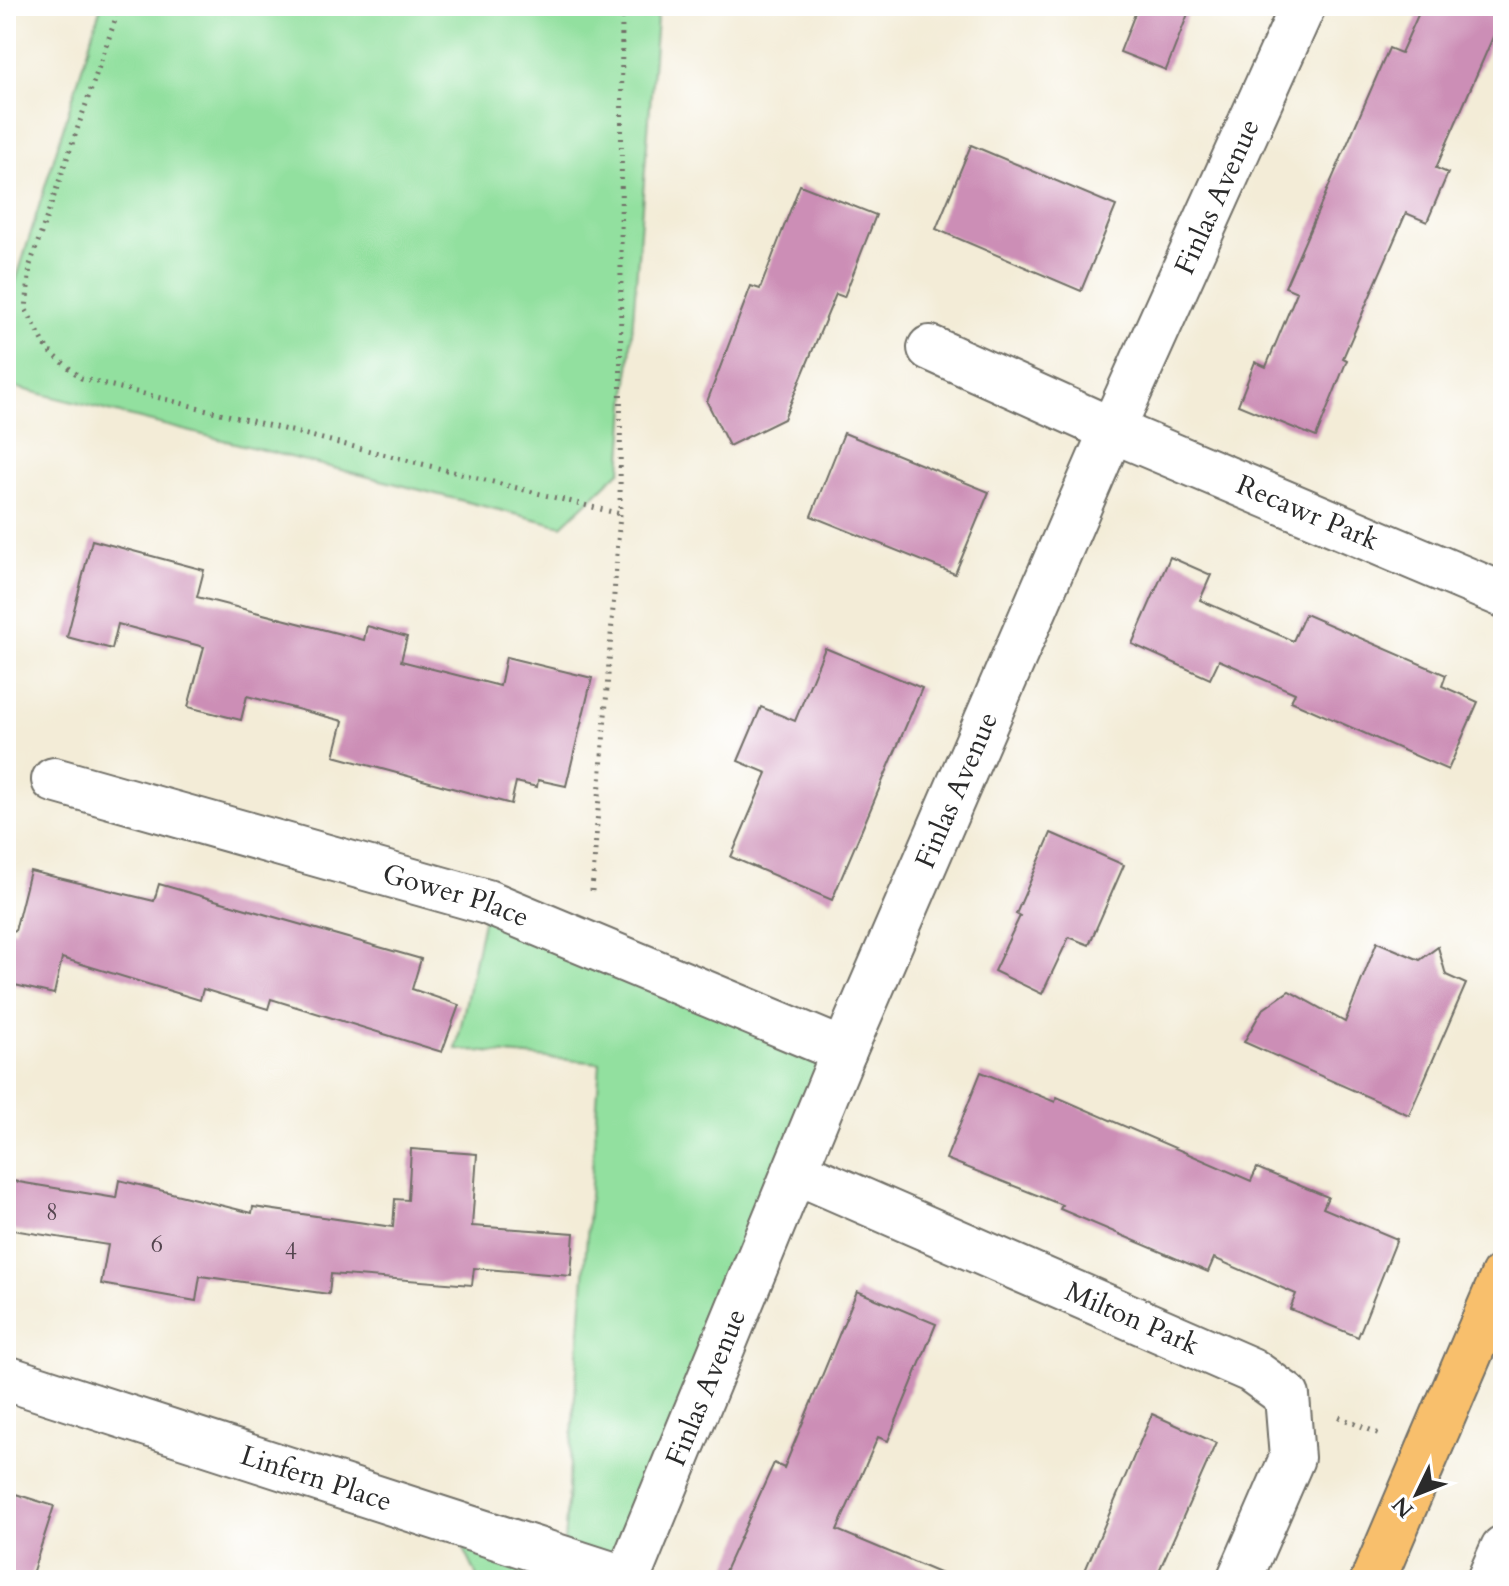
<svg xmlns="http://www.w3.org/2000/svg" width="1509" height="1586" font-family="Cardo,serif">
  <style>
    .green { fill: #92e09f; stroke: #5e8665; stroke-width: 2 }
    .building { fill: #cc8eb6 }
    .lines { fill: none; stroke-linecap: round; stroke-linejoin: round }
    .minor-casing { stroke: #716f67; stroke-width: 48 }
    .major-casing { stroke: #716f67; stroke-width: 48 }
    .path { stroke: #716f67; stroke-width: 5; stroke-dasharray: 2 6; stroke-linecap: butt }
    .minor { stroke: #fff; stroke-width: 44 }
    .major { stroke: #f8bf6c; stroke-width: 44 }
    .labels { text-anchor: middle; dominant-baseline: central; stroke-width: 6; stroke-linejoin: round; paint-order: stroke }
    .number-label { font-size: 24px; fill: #53444e }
    .street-label { font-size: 28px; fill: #2b2b2b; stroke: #fff }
  </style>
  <rect width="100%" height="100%" fill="#fff"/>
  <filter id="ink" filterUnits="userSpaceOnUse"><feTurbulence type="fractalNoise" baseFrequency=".0125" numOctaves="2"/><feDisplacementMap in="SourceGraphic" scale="16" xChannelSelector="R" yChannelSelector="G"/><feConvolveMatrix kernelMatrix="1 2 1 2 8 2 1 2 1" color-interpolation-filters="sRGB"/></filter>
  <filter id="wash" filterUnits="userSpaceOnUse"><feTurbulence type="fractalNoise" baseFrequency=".006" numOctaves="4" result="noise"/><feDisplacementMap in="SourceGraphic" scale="32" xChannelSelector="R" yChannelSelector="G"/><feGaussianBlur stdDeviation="1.8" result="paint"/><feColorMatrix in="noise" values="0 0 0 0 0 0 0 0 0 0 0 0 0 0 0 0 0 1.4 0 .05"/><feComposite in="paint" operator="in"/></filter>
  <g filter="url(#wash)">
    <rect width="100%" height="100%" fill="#f3ecd7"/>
    <g class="green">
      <path d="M 101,6 L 658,6 L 621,470 L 562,526 L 6,385 L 6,313 Z"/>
      <path d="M 487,902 L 844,1051 L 627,1580 L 479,1580 L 451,1522 L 563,1556 L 600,1063 L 456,1049 Z"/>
    </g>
    <g id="blocks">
      <g class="building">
        <path d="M 1138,6 L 1191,6 L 1166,70 L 1120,52 Z"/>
        <path d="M 1422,6 L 1503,6 L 1503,14 L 1436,168 L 1448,173 L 1427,222 L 1406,213 L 1343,358 L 1347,360 L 1316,437 L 1238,405 L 1255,362 L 1266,367 L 1297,292 L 1285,287 L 1389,48 L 1401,53 Z"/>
        <path d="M 971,145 L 1116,206 L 1081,291 L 936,229 Z"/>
        <path d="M 800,185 L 876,215 L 844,297 L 836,294 L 784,419 L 729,446 L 707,402 L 751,286 L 760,289 Z"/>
        <path d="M 844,433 L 989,492 L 955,574 L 811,516 Z"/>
        <path d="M 92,540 L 204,570 L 197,597 L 364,640 L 367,626 L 407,637 L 401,661 L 500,686 L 506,657 L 592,678 L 566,786 L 538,780 L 537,787 L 516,782 L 511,804 L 334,756 L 343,721 L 247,696 L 241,720 L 188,707 L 204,647 L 118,624 L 112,649 L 67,637 Z"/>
        <path d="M 1170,557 L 1211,575 L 1200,600 L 1293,641 L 1305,614 L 1446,675 L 1442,686 L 1478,702 L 1448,770 L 1291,701 L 1295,693 L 1219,660 L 1210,679 L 1132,644 Z"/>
        <path d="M 825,648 L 922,688 L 832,900 L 731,857 L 767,773 L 738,761 L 761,707 L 795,721 Z"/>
        <path d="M 1051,833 L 1124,865 L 1089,945 L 1069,937 L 1042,994 L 994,971 L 1020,916 L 1016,914 Z"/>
        <path d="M 30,871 L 154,901 L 159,884 L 421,959 L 412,989 L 459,1005 L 442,1052 L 271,999 L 268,1009 L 203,989 L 200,1000 L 62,958 L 54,994 L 6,983 L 6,928 L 15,931 Z"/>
        <path d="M 1377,942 L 1420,960 L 1438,947 L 1446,975 L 1466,984 L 1409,1115 L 1244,1042 L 1262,1010 L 1289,991 L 1345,1022 Z"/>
        <path d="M 981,1072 L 1055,1102 L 1057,1097 L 1251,1181 L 1257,1168 L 1328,1197 L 1323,1208 L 1397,1239 L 1358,1337 L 1290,1309 L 1296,1294 L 1214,1258 L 1208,1272 L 1060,1209 L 1062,1205 L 946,1159 Z"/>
        <path d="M 411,1149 L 477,1154 L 472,1226 L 574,1233 L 571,1276 L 474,1268 L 472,1285 L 331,1274 L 329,1294 L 200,1276 L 196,1301 L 101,1284 L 108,1245 L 6,1229 L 6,1180 L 116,1198 L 119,1180 L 252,1213 L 253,1207 L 393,1227 L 395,1199 L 408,1200 Z"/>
        <path d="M 857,1291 L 936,1324 L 888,1441 L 878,1437 L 837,1530 L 956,1580 L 721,1580 L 774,1463 L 784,1468 Z"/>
        <path d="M 1152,1414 L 1216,1443 L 1155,1580 L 1081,1580 Z"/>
        <path d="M 6,1491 L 54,1506 L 30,1580 L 6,1580 Z"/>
      </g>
    </g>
  </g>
  <g filter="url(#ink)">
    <use href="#blocks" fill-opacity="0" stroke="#716f67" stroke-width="2"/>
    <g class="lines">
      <defs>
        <g id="minor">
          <path id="s1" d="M 930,348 L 1112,430 L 1503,595"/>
          <path id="s2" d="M 54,780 L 487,902 L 844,1051"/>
          <path id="s3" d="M 795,1171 L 1251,1370 L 1287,1396 L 1292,1458 L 1239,1580"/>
          <path id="s4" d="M 6,1378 L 627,1579"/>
          <path id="s5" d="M 627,1580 L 844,1051 L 1112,430 L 1303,6"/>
          <path d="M 1489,1580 L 1503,1548"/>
        </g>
        <path id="major" d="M 1373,1580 L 1503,1276"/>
      </defs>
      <use href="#minor" class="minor-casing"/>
      <use href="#major" class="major-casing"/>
      <g class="path">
        <path d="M 120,6 L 30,265 L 26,310 L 48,350 L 81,378 L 620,514"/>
        <path d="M 592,891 L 620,514 L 622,6"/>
        <path d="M 1339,1417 L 1382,1435"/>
      </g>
      <use href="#minor" class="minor"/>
      <use href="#major" class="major"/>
    </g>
  </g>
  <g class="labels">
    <g class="number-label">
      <text x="52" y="1212">8</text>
      <text x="157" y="1244">6</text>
      <text x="291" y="1251">4</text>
    </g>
    <g class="street-label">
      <text stroke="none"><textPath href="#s5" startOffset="1504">Finlas Avenue</textPath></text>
      <text stroke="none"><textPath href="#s1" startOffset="412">Recawr Park</textPath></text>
      <text stroke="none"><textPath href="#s5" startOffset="856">Finlas Avenue</textPath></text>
      <text stroke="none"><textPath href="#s2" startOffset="418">Gower Place</textPath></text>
      <text stroke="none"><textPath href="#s3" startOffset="368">Milton Park</textPath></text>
      <text stroke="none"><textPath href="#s5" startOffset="208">Finlas Avenue</textPath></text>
      <text stroke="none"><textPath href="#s4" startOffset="326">Linfern Place</textPath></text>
    </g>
  </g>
  <rect width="1509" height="1586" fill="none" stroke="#fff" stroke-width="32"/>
  <g transform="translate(1417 1494) rotate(227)" stroke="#ffffff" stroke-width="6" paint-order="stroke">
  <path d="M0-6L14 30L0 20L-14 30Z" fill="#2b2b2b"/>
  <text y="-12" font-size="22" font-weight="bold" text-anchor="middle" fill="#2b2b2b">N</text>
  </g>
</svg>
